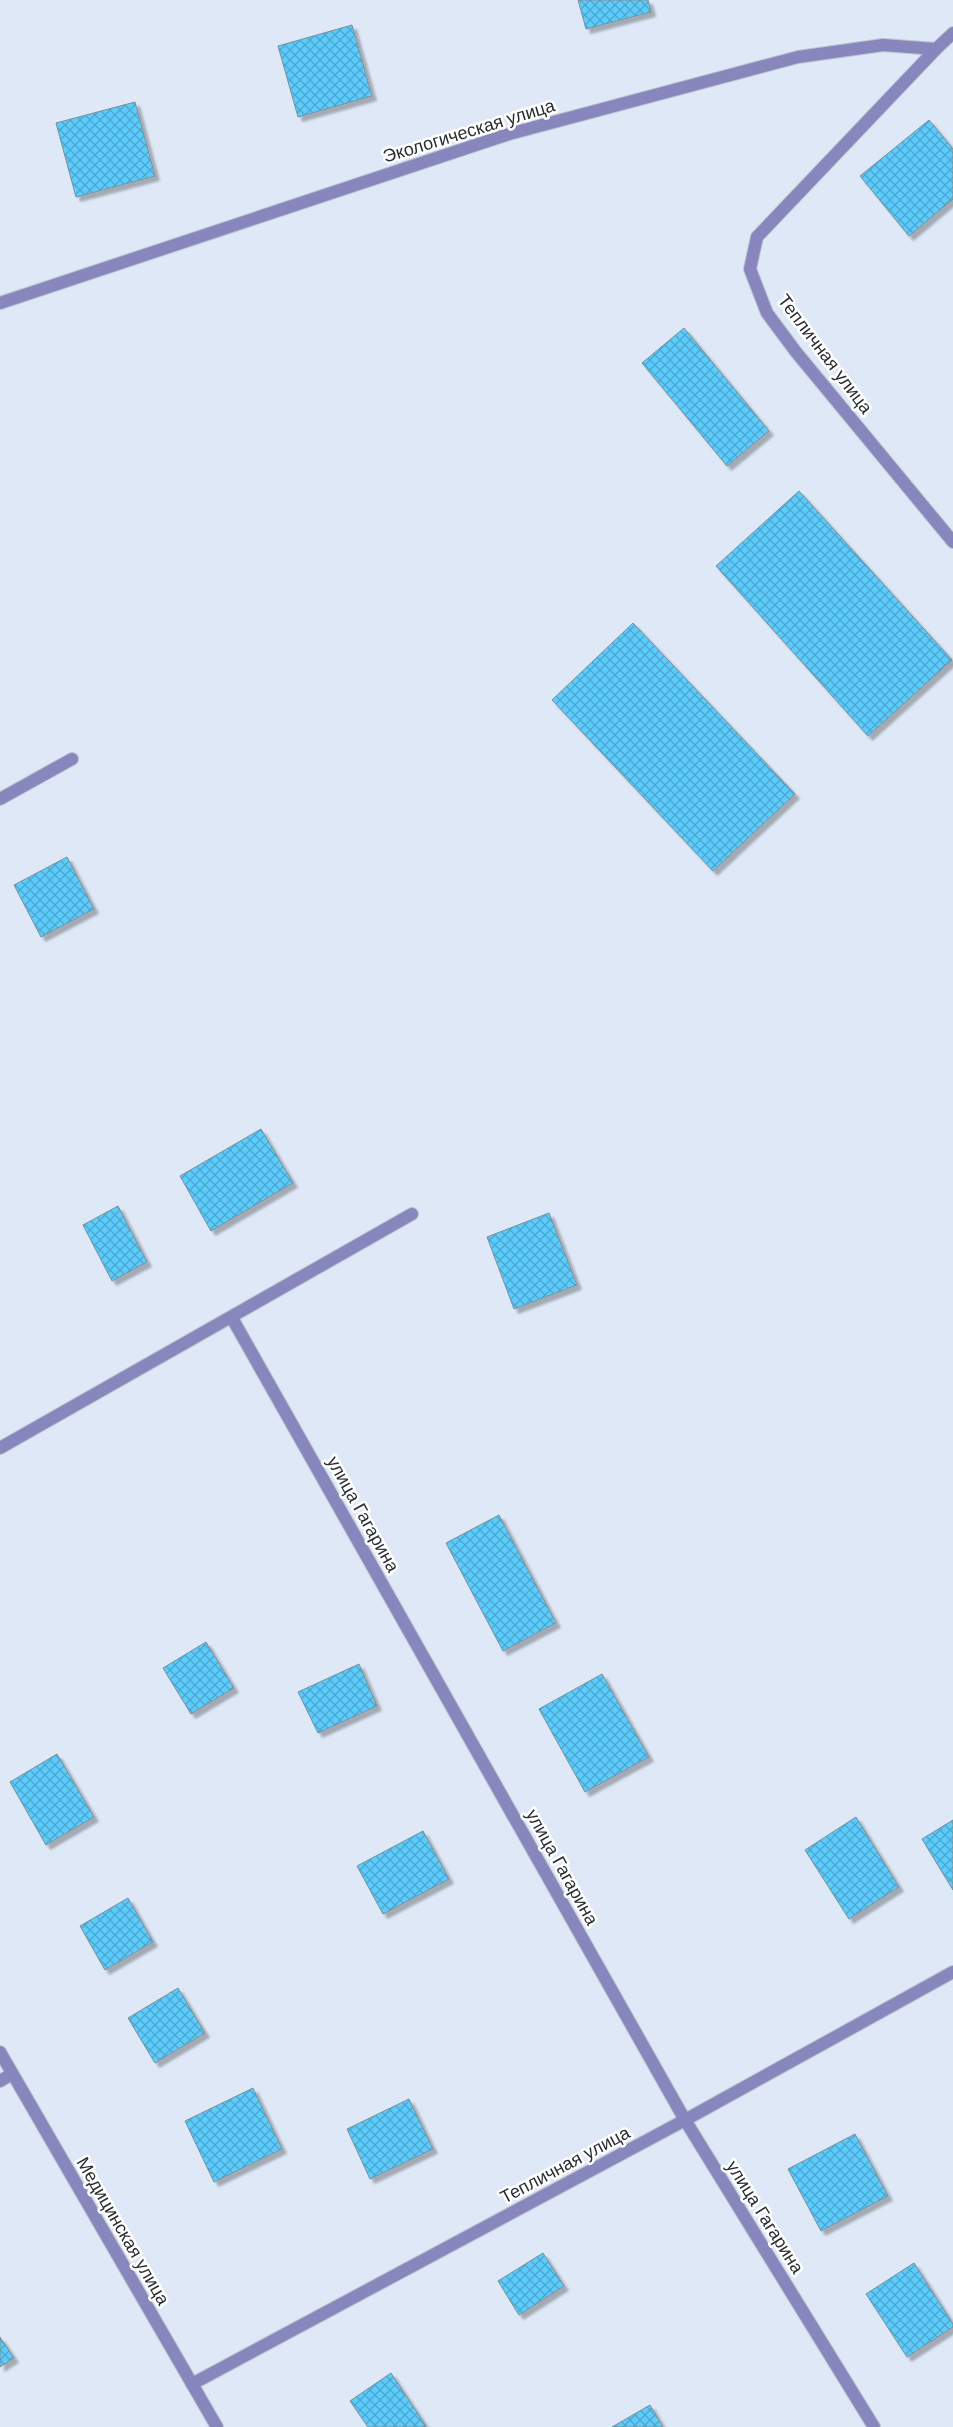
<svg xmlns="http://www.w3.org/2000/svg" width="953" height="2427" font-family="'DM Sans',sans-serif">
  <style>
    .building { fill: url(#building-cross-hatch); stroke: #7e8e97; filter: url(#shadow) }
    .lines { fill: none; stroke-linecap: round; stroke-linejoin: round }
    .minor-casing { stroke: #bac3cf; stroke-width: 14 }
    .minor { stroke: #8786bd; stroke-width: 12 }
    .labels { text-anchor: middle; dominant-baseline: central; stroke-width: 5; stroke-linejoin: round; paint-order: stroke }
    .street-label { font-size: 18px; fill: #2a2e33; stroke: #fff }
  </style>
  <defs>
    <pattern id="building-cross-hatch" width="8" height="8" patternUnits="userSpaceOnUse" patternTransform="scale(1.25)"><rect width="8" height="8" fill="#5cccfd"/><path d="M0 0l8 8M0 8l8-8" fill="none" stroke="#4ca6cd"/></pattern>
    <filter id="shadow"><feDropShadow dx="4.5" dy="4.5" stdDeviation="1" flood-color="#0004"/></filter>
  </defs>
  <rect width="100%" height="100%" fill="#dee8f6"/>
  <g class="building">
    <path d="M 578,0 L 648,0 L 651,12 L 586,29 Z"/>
    <path d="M 352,25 L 372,96 L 298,117 L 278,46 Z"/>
    <path d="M 135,102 L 155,176 L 76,197 L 56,123 Z"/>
    <path d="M 929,120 L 953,149 L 953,199 L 909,236 L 860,176 Z"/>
    <path d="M 684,328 L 769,431 L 727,466 L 642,363 Z"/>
    <path d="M 799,491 L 952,660 L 868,736 L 716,566 Z"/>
    <path d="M 633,623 L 795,794 L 713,871 L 552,700 Z"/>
    <path d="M 67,857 L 94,909 L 41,937 L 14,885 Z"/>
    <path d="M 261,1129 L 293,1183 L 211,1231 L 180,1176 Z"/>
    <path d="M 118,1206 L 147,1262 L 112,1281 L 83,1225 Z"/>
    <path d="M 549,1213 L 577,1285 L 514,1309 L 487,1237 Z"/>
    <path d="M 499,1515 L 556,1623 L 503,1651 L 446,1543 Z"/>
    <path d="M 206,1642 L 234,1688 L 191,1714 L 163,1668 Z"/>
    <path d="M 359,1664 L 377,1706 L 318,1733 L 298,1692 Z"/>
    <path d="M 602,1674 L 649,1757 L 585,1792 L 539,1709 Z"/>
    <path d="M 57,1754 L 94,1817 L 46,1845 L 10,1782 Z"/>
    <path d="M 856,1817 L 899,1887 L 849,1919 L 805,1850 Z"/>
    <path d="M 953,1820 L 953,1890 L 922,1839 Z"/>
    <path d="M 423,1831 L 449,1879 L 383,1914 L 357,1866 Z"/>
    <path d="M 128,1898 L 153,1942 L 105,1970 L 80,1926 Z"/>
    <path d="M 178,1988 L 205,2033 L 155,2063 L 128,2018 Z"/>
    <path d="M 253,2088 L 282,2149 L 214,2182 L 185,2121 Z"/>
    <path d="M 409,2099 L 433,2149 L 370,2179 L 347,2129 Z"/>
    <path d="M 855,2134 L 888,2196 L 821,2231 L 788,2169 Z"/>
    <path d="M 543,2253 L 564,2286 L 519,2315 L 498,2281 Z"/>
    <path d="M 914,2263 L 953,2324 L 953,2327 L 907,2357 L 866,2294 Z"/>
    <path d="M 0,2337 L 14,2358 L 0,2367 Z"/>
    <path d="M 391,2373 L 426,2426 L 424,2427 L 368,2427 L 350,2401 Z"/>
    <path d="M 650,2405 L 663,2427 L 612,2427 Z"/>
  </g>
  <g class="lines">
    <defs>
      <g id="minor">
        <path d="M 936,49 L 757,237 L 750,269 L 767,313 L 796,352 L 953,542"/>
        <path d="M 0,303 L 509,134 L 798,57 L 883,45 L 936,49 L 953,33"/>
        <path d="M 0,799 L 72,759"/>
        <path d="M 232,1318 L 685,2120 L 874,2427"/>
        <path d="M 0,1448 L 412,1214"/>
        <path d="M 0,2052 L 217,2427"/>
        <path d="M 0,2081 L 12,2074"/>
        <path d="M 192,2384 L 685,2120 L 953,1972"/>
      </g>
    </defs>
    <use href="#minor" class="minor-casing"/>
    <use href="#minor" class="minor"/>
  </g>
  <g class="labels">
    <g class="street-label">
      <text transform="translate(469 131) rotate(-17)">Экологическая улица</text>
      <text transform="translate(825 354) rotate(53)">Тепличная улица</text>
      <text transform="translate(363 1514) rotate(61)">улица Гагарина</text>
      <text transform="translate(562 1867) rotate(61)">улица Гагарина</text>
      <text transform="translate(565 2165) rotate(-28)">Тепличная улица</text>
      <text transform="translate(765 2217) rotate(58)">улица Гагарина</text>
      <text transform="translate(123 2231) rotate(60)">Медицинская улица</text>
    </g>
  </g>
</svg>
